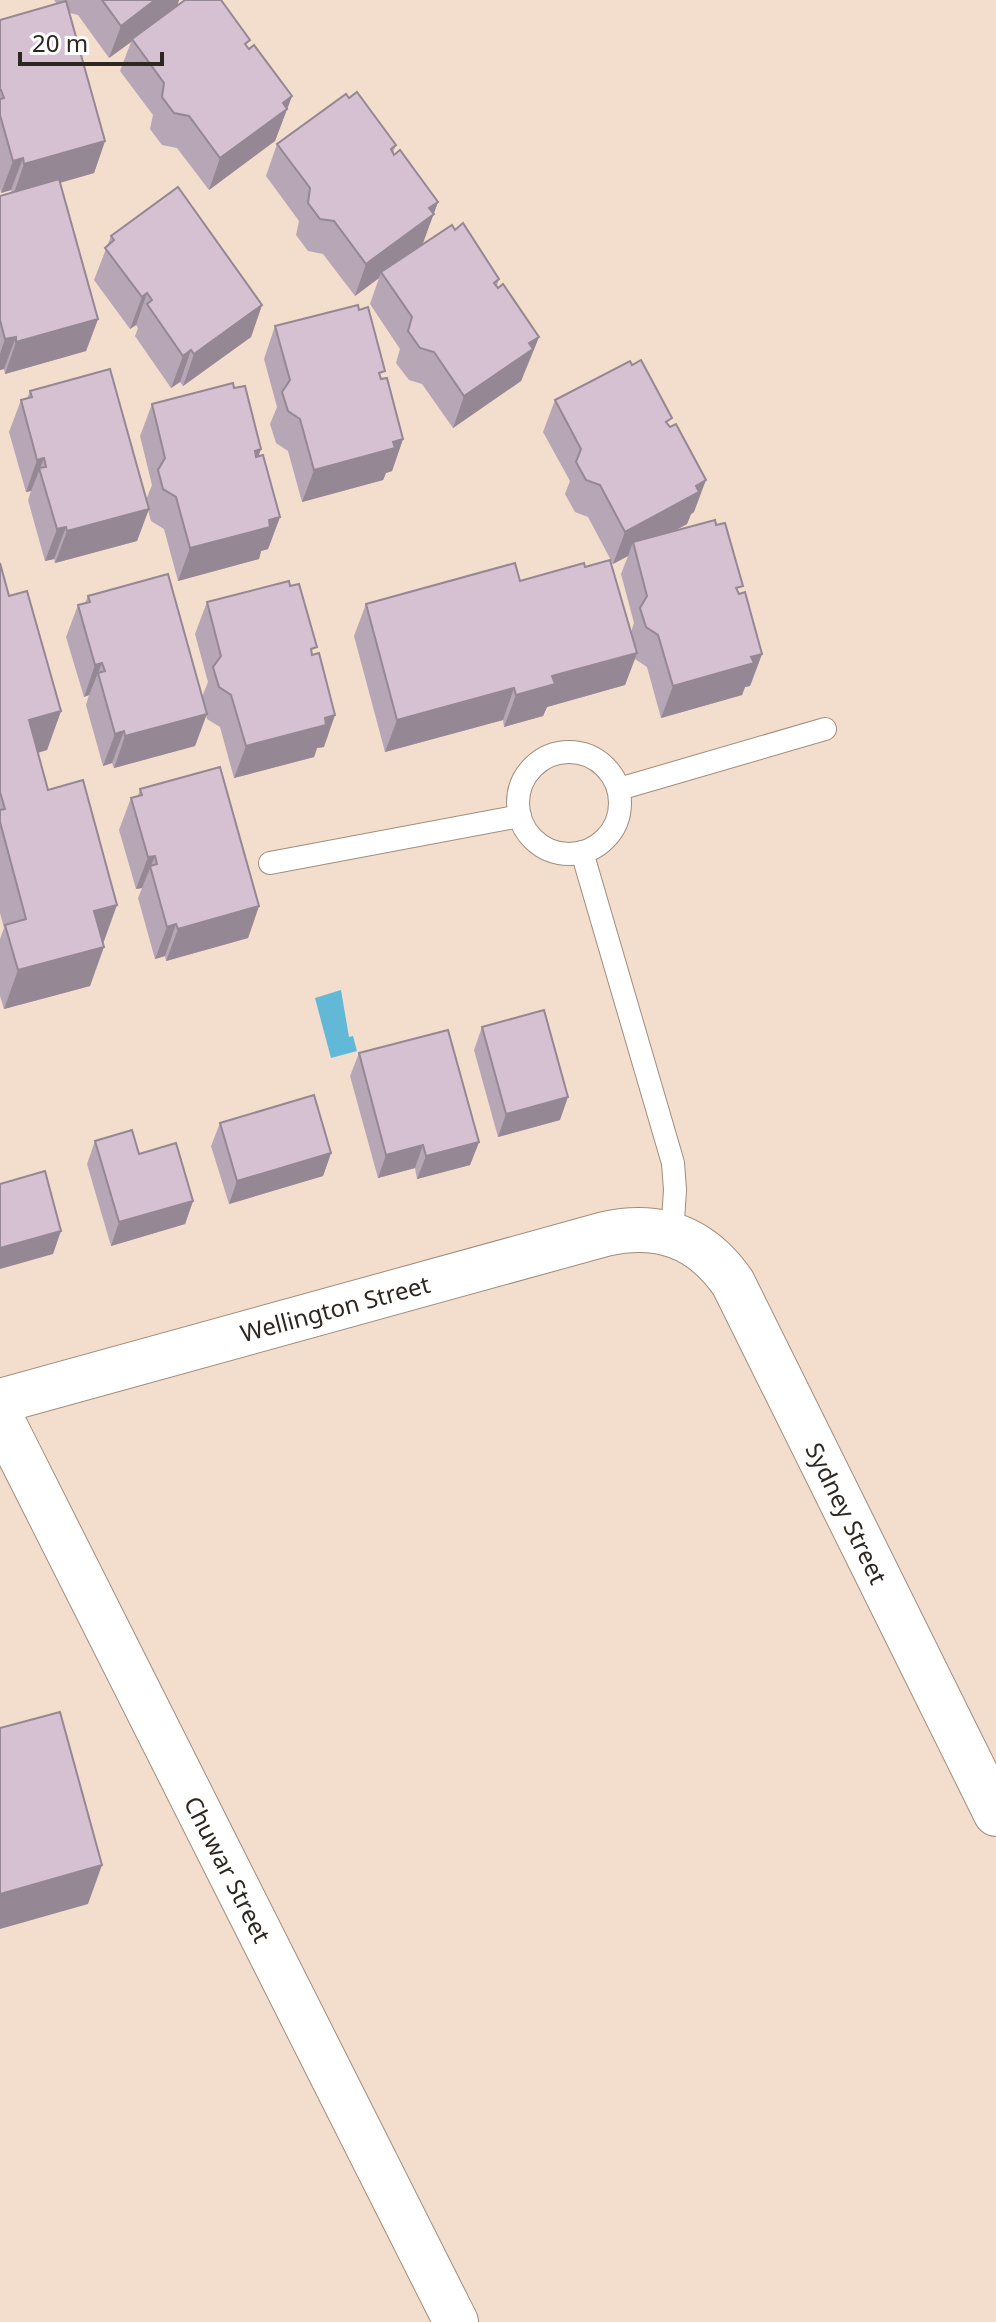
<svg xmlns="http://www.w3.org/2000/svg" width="996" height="2322" font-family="'Noto Sans',sans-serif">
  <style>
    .water { fill: #61b9d7 }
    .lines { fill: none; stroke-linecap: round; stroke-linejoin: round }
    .service-casing { stroke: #a18d7d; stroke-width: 24 }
    .minor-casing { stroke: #a18d7d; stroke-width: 46 }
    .service { stroke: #fff; stroke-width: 22 }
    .minor { stroke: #fff; stroke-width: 44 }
    .wall { fill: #b7a6b5 }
    .shaded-wall { fill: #958793 }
    .building { fill: #d5c1d2; stroke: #958793; stroke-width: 2 }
    .labels { text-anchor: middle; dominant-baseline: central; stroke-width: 7; stroke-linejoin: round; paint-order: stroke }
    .street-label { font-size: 24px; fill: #2e2620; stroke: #fff }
  </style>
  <rect width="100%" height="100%" fill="#f3ddcc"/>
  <path class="water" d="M 341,990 L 349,1037 L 353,1036 L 357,1051 L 331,1058 L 315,998 Z"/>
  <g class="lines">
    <defs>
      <g id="service">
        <circle cx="569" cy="803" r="51"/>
        <path d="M 619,789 L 825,729"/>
        <path d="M 582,852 L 673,1163 L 675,1190 L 672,1235"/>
        <path d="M 270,863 L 520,816"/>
      </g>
      <g id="minor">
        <path d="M 0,1401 L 605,1234 C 660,1222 701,1237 733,1283 L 996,1814"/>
        <path d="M 0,1416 L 456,2322"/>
      </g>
    </defs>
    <use href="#service" class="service-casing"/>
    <use href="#minor" class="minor-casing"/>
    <use href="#service" class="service"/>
    <use href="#minor" class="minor"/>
  </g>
  <g class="wall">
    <path d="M 54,0 L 179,0 L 177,5 L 247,47 L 292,96 L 275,141 L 209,190 L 177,148 L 162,145 L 150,129 L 153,115 L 120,71 L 131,42 L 109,58 L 78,15 L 70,13 L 105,141 L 94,173 L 60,183 L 98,319 L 86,351 L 5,374 L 4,369 L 0,370 L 0,196 L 12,193 L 11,190 L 1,193 L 0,189 L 0,20 L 57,4 Z"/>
    <path d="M 349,98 L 396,145 L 393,153 L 438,202 L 422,244 L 455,230 L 499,279 L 497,286 L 539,337 L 521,381 L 453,428 L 422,384 L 409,380 L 396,363 L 400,349 L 370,304 L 379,278 L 355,296 L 323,254 L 308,251 L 296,235 L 299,221 L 266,176 L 277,144 Z"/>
    <path d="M 111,236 L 262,305 L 251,337 L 183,386 L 180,382 L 171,388 L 135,336 L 138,328 L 136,325 L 130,329 L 94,280 Z"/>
    <path d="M 275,326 L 382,379 L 403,439 L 392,471 L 386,473 L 383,480 L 302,502 L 288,451 L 276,443 L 270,424 L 277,407 L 264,359 Z"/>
    <path d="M 30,391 L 146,500 L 152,485 L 140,436 L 152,404 L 259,457 L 280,517 L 268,549 L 261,551 L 259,559 L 178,581 L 164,529 L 151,521 L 148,510 L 137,541 L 55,563 L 54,559 L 45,561 L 28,500 L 31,491 L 26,492 L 9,432 L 21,400 L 27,399 Z"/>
    <path d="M 555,400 L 669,427 L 694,512 L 691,514 L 687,524 L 674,531 L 740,594 L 762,654 L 750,686 L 745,687 L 742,695 L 661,718 L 647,667 L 635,659 L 625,685 L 547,707 L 543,716 L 504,727 L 503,720 L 385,752 L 354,636 L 366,604 L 520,581 L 585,567 L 631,632 L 634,623 L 621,574 L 628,556 L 613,564 L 588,517 L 575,512 L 565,494 L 570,481 L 543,432 Z"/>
    <path d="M 0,563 L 9,596 L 61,711 L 47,750 L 38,753 L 48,790 L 103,944 L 90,986 L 4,1009 L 0,996 L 0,939 L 4,928 L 0,913 Z"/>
    <path d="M 88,596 L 202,697 L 208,682 L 195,634 L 207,602 L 314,655 L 324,747 L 317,748 L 314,757 L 234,778 L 220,727 L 207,719 L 206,715 L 195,746 L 114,768 L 112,763 L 103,766 L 86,705 L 89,695 L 84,697 L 66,637 L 78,605 L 85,603 Z"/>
    <path d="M 140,789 L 259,906 L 248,938 L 166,961 L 165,956 L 155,959 L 138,898 L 142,888 L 136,889 L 119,830 L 131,798 L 138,796 Z"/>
    <path d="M 482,1027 L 560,1120 L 498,1137 L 474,1050 Z"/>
    <path d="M 359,1053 L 479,1142 L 470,1165 L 417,1179 L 415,1168 L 378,1178 L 350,1076 Z"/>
    <path d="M 220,1123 L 331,1153 L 323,1176 L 229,1204 L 211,1146 Z"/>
    <path d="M 95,1141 L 139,1154 L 193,1201 L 185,1224 L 111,1246 L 87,1164 Z"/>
  </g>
  <g class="shaded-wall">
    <path d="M 155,0 L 179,0 L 177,8 L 132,39 L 131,42 L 109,58 L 121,26 Z"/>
    <path d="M 292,96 L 275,141 L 209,190 L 220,158 Z"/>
    <path d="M 105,141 L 94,173 L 13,196 L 24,164 Z"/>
    <path d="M 23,158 L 11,190 L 1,193 L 13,161 Z"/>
    <path d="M 438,202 L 422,246 L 381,272 L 379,278 L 355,296 L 366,264 L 429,208 Z"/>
    <path d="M 147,293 L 136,325 L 130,329 L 142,297 Z"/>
    <path d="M 262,305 L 251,337 L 183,386 L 194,354 Z"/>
    <path d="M 98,319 L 86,351 L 5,374 L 16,342 Z"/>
    <path d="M 16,337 L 4,369 L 0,370 L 0,354 L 5,339 Z"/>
    <path d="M 539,337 L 521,381 L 453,428 L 464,396 L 529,343 Z"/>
    <path d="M 191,350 L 180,382 L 171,388 L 183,356 Z"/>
    <path d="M 403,439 L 392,471 L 386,473 L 383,480 L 302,502 L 314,470 Z"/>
    <path d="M 261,449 L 250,481 L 255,451 Z"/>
    <path d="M 44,458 L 31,491 L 26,492 L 37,460 Z"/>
    <path d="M 706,480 L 694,512 L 691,514 L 687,524 L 635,552 L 633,542 L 628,556 L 613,564 L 625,532 Z"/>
    <path d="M 149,509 L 137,541 L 55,563 L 67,531 Z"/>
    <path d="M 280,517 L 268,549 L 261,551 L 259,559 L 178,581 L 190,548 Z"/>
    <path d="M 66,527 L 54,559 L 45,561 L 57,529 Z"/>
    <path d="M 637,653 L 625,685 L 547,707 L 543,716 L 504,727 L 516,695 L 552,676 Z"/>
    <path d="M 762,654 L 750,686 L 745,687 L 742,695 L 661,718 L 673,686 L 751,657 Z"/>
    <path d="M 102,663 L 89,695 L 84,697 L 95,665 Z"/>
    <path d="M 514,688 L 503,720 L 385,752 L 397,720 Z"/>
    <path d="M 61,711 L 47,750 L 15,759 L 29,720 Z"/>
    <path d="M 207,714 L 195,746 L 114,768 L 125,736 Z"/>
    <path d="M 335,715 L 324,747 L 317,748 L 314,757 L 234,778 L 246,746 Z"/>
    <path d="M 124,731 L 112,763 L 103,766 L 115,734 Z"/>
    <path d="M 155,856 L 142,888 L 136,889 L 148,857 Z"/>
    <path d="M 117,905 L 103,944 L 94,911 Z"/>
    <path d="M 259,906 L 248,938 L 166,961 L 178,929 Z"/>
    <path d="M 176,924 L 165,956 L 155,959 L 167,927 Z"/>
    <path d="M 104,947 L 90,986 L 4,1009 L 18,970 Z"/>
    <path d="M 568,1097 L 560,1120 L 498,1137 L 506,1114 Z"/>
    <path d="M 479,1142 L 470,1165 L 417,1179 L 426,1156 Z"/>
    <path d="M 423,1145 L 415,1168 L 378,1178 L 386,1155 Z"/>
    <path d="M 331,1153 L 323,1176 L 229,1204 L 237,1181 Z"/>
    <path d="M 193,1201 L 185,1224 L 111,1246 L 119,1222 Z"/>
    <path d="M 61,1231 L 53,1254 L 0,1269 L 0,1248 Z"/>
    <path d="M 102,1865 L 88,1904 L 0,1929 L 0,1894 Z"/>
  </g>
  <g class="building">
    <path d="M 102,0 L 155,0 L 121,26 Z"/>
    <path d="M 185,0 L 221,0 L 250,40 L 245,44 L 249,49 L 254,45 L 292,96 L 283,103 L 287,109 L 220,158 L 189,116 L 174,113 L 162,97 L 164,83 L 132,39 Z"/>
    <path d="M 66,1 L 105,141 L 24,164 L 23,158 L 13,161 L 0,115 L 0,99 L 4,98 L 1,90 L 0,90 L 0,20 Z"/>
    <path d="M 357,92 L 396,145 L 391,149 L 394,155 L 400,150 L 438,202 L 429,208 L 434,214 L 366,264 L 334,221 L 320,219 L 308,203 L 310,188 L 277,144 L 346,94 L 349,98 Z"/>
    <path d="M 59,179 L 98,319 L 16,342 L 16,337 L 5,339 L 0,320 L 0,196 Z"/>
    <path d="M 178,187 L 262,305 L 194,354 L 191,350 L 183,356 L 147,304 L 152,300 L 147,293 L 142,297 L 105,248 L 114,240 L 111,236 Z"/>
    <path d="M 463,223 L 499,279 L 494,283 L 498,288 L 503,284 L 539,337 L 529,343 L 533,349 L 464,396 L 434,352 L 420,348 L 408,331 L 412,317 L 381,272 L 452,225 L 455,230 Z"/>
    <path d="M 358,305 L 359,310 L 368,307 L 385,371 L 379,373 L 381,379 L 387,378 L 403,439 L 393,442 L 395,448 L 314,470 L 300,419 L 288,411 L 282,392 L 290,380 L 275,326 Z"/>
    <path d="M 641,360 L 672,418 L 666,422 L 670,427 L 676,424 L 706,480 L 696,486 L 699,492 L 625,532 L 600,485 L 586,480 L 576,462 L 581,449 L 555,400 L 630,361 L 632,365 Z"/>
    <path d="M 110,369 L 149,509 L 67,531 L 66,527 L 57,529 L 39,468 L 46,467 L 44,458 L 37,460 L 21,400 L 32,397 L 30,391 Z"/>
    <path d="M 233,383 L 234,388 L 245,386 L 261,449 L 255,451 L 256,457 L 263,455 L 280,517 L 269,520 L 270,527 L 190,548 L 176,497 L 163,489 L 158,470 L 165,458 L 152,404 Z"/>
    <path d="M 715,520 L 716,525 L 725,523 L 743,586 L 736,588 L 739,594 L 745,592 L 762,654 L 751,657 L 754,663 L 673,686 L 658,635 L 646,627 L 640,608 L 647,596 L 633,542 Z"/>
    <path d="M 610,560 L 637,653 L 552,676 L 555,684 L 516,695 L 514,688 L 397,720 L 366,604 L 515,563 L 520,581 L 584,563 L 585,567 Z"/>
    <path d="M 0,563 L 9,596 L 27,591 L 61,711 L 29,720 L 48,790 L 83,780 L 117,905 L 94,911 L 104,947 L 18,970 L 5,925 L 26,919 L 0,822 L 0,810 L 5,809 L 0,792 Z"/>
    <path d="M 168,574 L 207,714 L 125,736 L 124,731 L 115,734 L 98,673 L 105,671 L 102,663 L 95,665 L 78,605 L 90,602 L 88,596 Z"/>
    <path d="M 289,581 L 290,586 L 299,584 L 317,647 L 311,649 L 312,655 L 319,653 L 335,715 L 325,718 L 326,725 L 246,746 L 231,695 L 219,687 L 213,667 L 221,656 L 207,602 Z"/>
    <path d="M 220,767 L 259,906 L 178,929 L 176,924 L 167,927 L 150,866 L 157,864 L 155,856 L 148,857 L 131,798 L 142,795 L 140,789 Z"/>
    <path d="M 544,1010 L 568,1097 L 506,1114 L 482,1027 Z"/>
    <path d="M 448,1030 L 479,1142 L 426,1156 L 423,1145 L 386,1155 L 359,1053 Z"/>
    <path d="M 314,1095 L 331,1153 L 237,1181 L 220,1123 Z"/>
    <path d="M 132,1130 L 139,1154 L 176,1143 L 193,1201 L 119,1222 L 95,1141 Z"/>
    <path d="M 45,1171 L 61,1231 L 0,1248 L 0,1184 Z"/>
    <path d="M 60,1712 L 102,1865 L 0,1894 L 0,1728 Z"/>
  </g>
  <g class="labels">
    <g class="street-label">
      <text transform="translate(335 1308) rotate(-15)">Wellington Street</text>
      <text transform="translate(847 1513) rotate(64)">Sydney Street</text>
      <text transform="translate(228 1869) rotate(63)">Chuwar Street</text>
    </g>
  </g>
  <path d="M20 52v12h142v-12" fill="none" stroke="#2e2620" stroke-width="4"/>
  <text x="32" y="52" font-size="24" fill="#2e2620" stroke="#ffffff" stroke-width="6" paint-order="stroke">20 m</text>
</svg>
